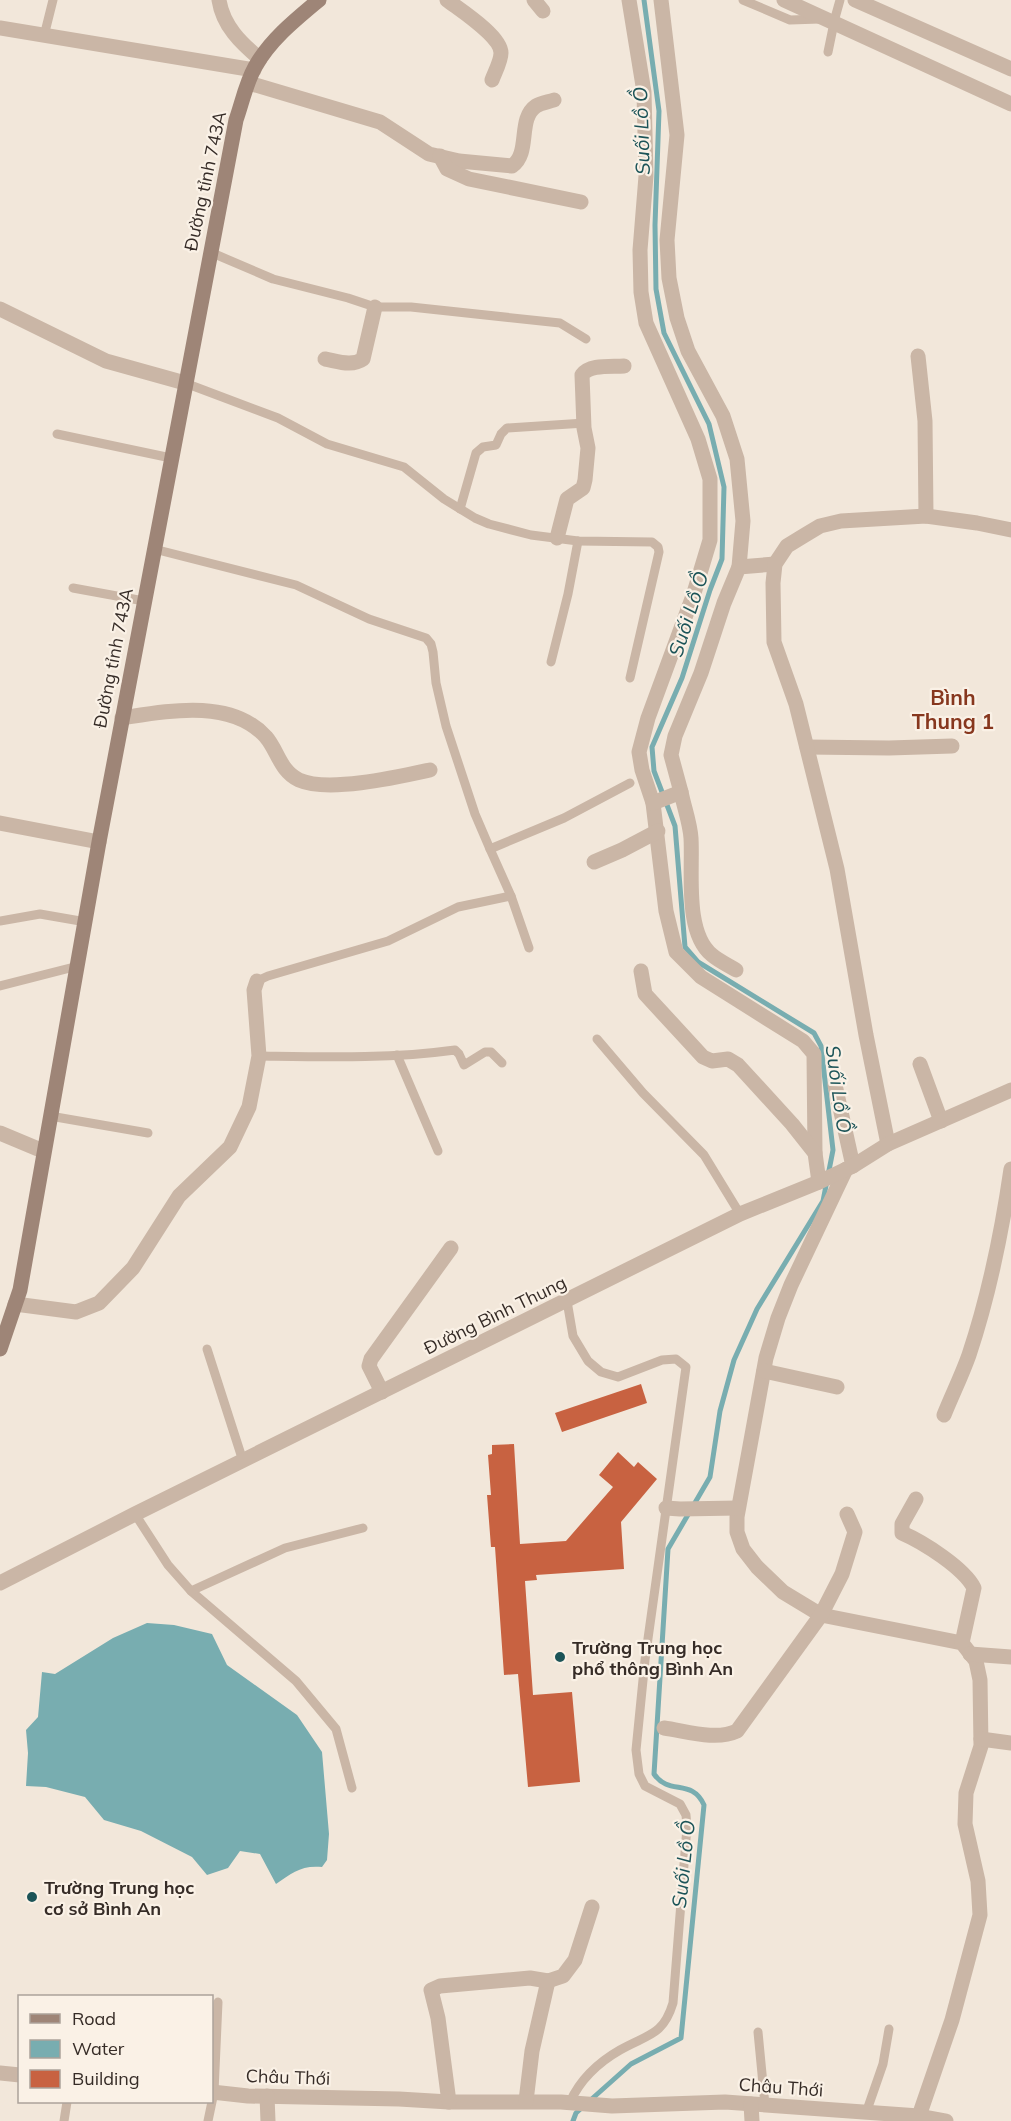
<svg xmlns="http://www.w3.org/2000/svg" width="1011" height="2121" font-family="Mulish,sans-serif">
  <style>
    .water { fill: #78adb0 }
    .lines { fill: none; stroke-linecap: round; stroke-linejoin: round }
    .stream { stroke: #78adb0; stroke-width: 5 }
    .building { fill: #c86241 }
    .service { stroke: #cab6a6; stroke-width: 9 }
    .minor { stroke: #cab6a6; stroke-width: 15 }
    .tertiary { stroke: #cab6a6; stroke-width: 15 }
    .secondary { stroke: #9e8577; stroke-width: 15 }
    .poi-dot { fill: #1c5458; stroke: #faf1e6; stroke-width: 2 }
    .labels { text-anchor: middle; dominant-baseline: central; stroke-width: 4.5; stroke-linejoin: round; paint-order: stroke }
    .street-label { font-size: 18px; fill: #362c27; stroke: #faf1e6 }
    .poi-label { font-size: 18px; font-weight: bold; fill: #362c27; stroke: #faf1e6; text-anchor: start }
    .water-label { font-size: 20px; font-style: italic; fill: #1c5458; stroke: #faf1e6 }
    .quarter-label { font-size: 21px; font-weight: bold; fill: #87371e; stroke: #faf1e6 }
  </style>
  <rect width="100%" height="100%" fill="#f2e7da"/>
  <path class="water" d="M 147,1623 L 174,1625 L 212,1634 L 227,1665 L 297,1715 L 322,1752 L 329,1834 L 327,1860 L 322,1867 C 301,1865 292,1873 276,1884 L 260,1854 L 240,1851 L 228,1868 L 207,1875 L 192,1857 L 141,1831 L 104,1820 L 85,1797 L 46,1787 L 26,1786 L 28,1753 L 26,1730 L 38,1717 L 42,1672 L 55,1674 L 113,1638 Z"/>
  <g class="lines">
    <path class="stream" d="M 573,2121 L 576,2113 L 631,2064 L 681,2038 L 704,1805 C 692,1778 669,1796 654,1774 L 668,1549 L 710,1477 L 720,1411 L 734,1360 L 757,1309 L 823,1201 L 833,1150 L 821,1046 L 814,1033 L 698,962 L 685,947 L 675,826 L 654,771 L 652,747 L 682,678 L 710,590 L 722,559 L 724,487 L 709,424 L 664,333 L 656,289 L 655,225 L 659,111 L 644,0"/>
  </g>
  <g class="building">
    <path d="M 641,1384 L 647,1403 L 562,1432 L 555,1413 Z"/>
    <path d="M 514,1444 L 520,1544 L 566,1541 L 613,1487 L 599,1475 L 618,1452 L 634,1467 L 638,1462 L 657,1479 L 621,1522 L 624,1569 L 536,1575 L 537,1580 L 525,1581 L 533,1695 L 572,1692 L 580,1782 L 528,1787 L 518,1674 L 504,1675 L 495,1547 L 491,1547 L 487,1495 L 491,1495 L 488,1455 L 492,1454 L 492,1445 Z"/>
  </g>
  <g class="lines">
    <g class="service">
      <path d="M 743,0 L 790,20 L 820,19"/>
      <path d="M 44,36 L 53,0"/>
      <path d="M 828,52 L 835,18 L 840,0"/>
      <path d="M 210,252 L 273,279 L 348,298 L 375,307 L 411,307 L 560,323 L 586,339"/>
      <path d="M 185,383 L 278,418 L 327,444 L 404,467 L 444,499 L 475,518 L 489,524 L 531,535 L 578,541 L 652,542 L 658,547 L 659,552 L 630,678"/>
      <path d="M 57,434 L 171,458"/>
      <path d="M 460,509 L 476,453 L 483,447 L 496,445 L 501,434 L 507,428 L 585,423"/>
      <path d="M 154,549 L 296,585 L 369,619 L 426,638 L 431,644 L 433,652 L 436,683 L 446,726 L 475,814 L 490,849 L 564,818 L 630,783"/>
      <path d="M 73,588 L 144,601"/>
      <path d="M 551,662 L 568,594 L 578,541"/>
      <path d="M 490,849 L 511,896 L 529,948"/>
      <path d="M 0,921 L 40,914 L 86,922"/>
      <path d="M 257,981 L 268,976 L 388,941 L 458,907 L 511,896"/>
      <path d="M 0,986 L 78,966"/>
      <path d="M 597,1039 L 643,1093 L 704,1155 L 740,1214"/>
      <path d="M 397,1055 L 438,1151"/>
      <path d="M 259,1056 C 324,1057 390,1059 455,1050 L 459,1054 L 464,1065 L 485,1052 L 491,1052 L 502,1063"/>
      <path d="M 50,1116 L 148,1133"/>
      <path d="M 567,1301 L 573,1336 L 588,1361 L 601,1372 L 618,1377 L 662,1360 L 676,1359 L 686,1367 L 645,1660 L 636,1750 L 639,1774 L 645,1786 L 680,1804 L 686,1815 L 687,1827 L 673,2003 C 663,2036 648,2034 620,2050 C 599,2062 580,2080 570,2102"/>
      <path d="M 207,1349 L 243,1461"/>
      <path d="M 135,1514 L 168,1565 L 191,1591 L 296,1681 L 336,1729 L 352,1788"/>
      <path d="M 191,1591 L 285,1548 L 363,1528"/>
      <path d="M 758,2032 L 765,2105"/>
      <path d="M 866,2113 L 883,2064 L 889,2029"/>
      <path d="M 64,2121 L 67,2102"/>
      <path d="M 208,2121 L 214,2092 L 218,2002"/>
    </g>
    <g class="minor">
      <path d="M 219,0 C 223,26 241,43 260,59"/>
      <path d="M 447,0 C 460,10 501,36 501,53 C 501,61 495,72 492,80"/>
      <path d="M 534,0 L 543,11"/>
      <path d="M 629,0 L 644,92 L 646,176 L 640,250 L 641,292 L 646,323 L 698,439 L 710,479 L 710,540 L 694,593 L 648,718 L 639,752 L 642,770 L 653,803 L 666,911 L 676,952 L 701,977 L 803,1041 L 814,1054 L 815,1153"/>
      <path d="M 661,0 L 677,135 L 667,240 L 669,278 L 677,318 L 688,351 L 723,416 L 737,459 L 743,521 L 739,567"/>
      <path d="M 0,28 L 254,70"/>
      <path d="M 249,83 L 380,122 L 429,154 L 459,161 L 512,166 C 531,153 517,119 536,106 C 541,103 548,102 554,100"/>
      <path d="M 440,156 L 447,169 L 469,179 L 581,202"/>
      <path d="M 0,309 L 106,361 L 185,383"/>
      <path d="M 918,356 L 925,421 L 926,516"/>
      <path d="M 325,359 C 337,361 352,367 363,359 L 375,307"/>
      <path d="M 557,538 L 567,499 L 583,488 L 585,480 L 588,448 L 584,428 L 582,375 C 590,364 611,367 624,366"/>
      <path d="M 122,718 C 167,711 231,698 266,737 C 278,751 280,771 299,780 C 328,793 398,777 430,770"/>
      <path d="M 807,747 L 889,748 L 952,746"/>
      <path d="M 681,792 L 671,755 L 675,736 L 701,673 L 724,603 L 739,567 L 775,564"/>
      <path d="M 653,803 L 681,792 C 684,807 690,823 691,838 C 693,871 684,932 712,955 C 719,961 728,965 736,970"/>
      <path d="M 0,823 L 99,842"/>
      <path d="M 594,862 L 622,850 L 658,831"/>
      <path d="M 641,971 L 645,994 L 703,1057 L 712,1061 L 728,1059 L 738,1065 L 792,1124 L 815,1153 L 819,1182"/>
      <path d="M 920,1064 L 941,1121"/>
      <path d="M 835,1085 L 853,1166"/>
      <path d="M 0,1133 L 43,1151"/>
      <path d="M 888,1144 L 866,1035 L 837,869 L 796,704 L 774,642 L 773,583 L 775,564 L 787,546 L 805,535 L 820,526 L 841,521 L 926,516 L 977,523 L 1011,530"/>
      <path d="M 846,1169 L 791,1285 L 778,1318 L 766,1358 L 737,1517 L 737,1532 L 743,1549 L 757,1567 L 783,1592 L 821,1615 L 962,1643 L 976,1661 L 980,1680 L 981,1746 L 966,1793 L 965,1824 L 978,1881 L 980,1915 L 952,2020 L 919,2116"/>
      <path d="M 15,1304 L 76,1312 L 99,1303 L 133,1268 L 179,1196 L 230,1147 L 249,1107 L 259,1056 L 254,990 L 257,981"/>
      <path d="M 764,1371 L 837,1387"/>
      <path d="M 382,1392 L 369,1366 L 371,1359 L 451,1248"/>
      <path d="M 944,1415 C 952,1395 962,1375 969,1355 C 989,1295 1002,1231 1011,1169"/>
      <path d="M 916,1499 L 902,1524 L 902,1533 C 923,1542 964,1568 974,1588 L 962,1643"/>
      <path d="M 666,1508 L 680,1509 L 738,1508"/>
      <path d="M 970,1654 L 1011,1657"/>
      <path d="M 664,1728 C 686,1731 716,1741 737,1731 L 821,1615 L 842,1574 L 855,1532 L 847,1514"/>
      <path d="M 981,1739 L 1011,1743"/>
      <path d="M 0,2073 L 20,2075"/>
      <path d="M 212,2092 L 248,2096 L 399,2099 L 449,2102 L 561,2102 L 612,2106 L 725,2102 L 919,2116 L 946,2121"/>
      <path d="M 267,2096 L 268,2121"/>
      <path d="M 526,2101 L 532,2051 L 548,1981"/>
      <path d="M 449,2102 L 438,2018 L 431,1990 L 440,1986 L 530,1978 L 548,1981 L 563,1976 L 575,1960 L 592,1907"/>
      <path d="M 751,2104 L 752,2121"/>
    </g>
    <g class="tertiary">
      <path d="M 784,0 L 1011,104"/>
      <path d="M 855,0 L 1011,69"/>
      <path d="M 0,1583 L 135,1514 L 740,1214 L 819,1182 L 853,1166 L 888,1144 L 1011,1090"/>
    </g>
    <path class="secondary" d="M 0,1349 L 20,1290 L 99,842 L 236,120 C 242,103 246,83 255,67 C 270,40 295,20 319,0"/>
  </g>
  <g class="poi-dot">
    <circle cx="560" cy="1657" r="6"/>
    <circle cx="32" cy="1897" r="6"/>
  </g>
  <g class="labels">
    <g class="street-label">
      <text transform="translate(205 181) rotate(-78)">Đường tỉnh 743A</text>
      <text transform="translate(113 658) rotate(-79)">Đường tỉnh 743A</text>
      <text transform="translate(495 1315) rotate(-26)">Đường Bình Thung</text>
      <text transform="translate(288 2077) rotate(2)">Châu Thới</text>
      <text transform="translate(781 2087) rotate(4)">Châu Thới</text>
    </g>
    <g class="poi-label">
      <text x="572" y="1647">Trường Trung học<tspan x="572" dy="21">phổ thông Bình An</tspan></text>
      <text x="44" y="1887">Trường Trung học<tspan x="44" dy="21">cơ sở Bình An</tspan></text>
    </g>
    <g class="water-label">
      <text transform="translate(641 131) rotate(-92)">Suối Lồ Ồ</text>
      <text transform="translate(688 614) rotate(-72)">Suối Lồ Ồ</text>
      <text transform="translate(839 1089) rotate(82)">Suối Lồ Ồ</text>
      <text transform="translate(683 1864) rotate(-84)">Suối Lồ Ồ</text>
    </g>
    <g class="quarter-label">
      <text x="953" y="697">Bình<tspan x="953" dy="24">Thung 1</tspan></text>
    </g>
  </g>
  <rect x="18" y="1995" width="195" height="108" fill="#faf1e6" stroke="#aca29a" stroke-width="1.5"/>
  <rect x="30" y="2014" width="30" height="9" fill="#9e8577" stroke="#aca29a" stroke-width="1.5"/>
  <text x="72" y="2025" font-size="18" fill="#362c27">Road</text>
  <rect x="30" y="2040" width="30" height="18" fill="#78adb0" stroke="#aca29a" stroke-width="1.5"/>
  <text x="72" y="2055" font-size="18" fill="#362c27">Water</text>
  <rect x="30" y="2070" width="30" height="18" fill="#c86241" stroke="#aca29a" stroke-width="1.5"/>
  <text x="72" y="2085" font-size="18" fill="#362c27">Building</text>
</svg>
